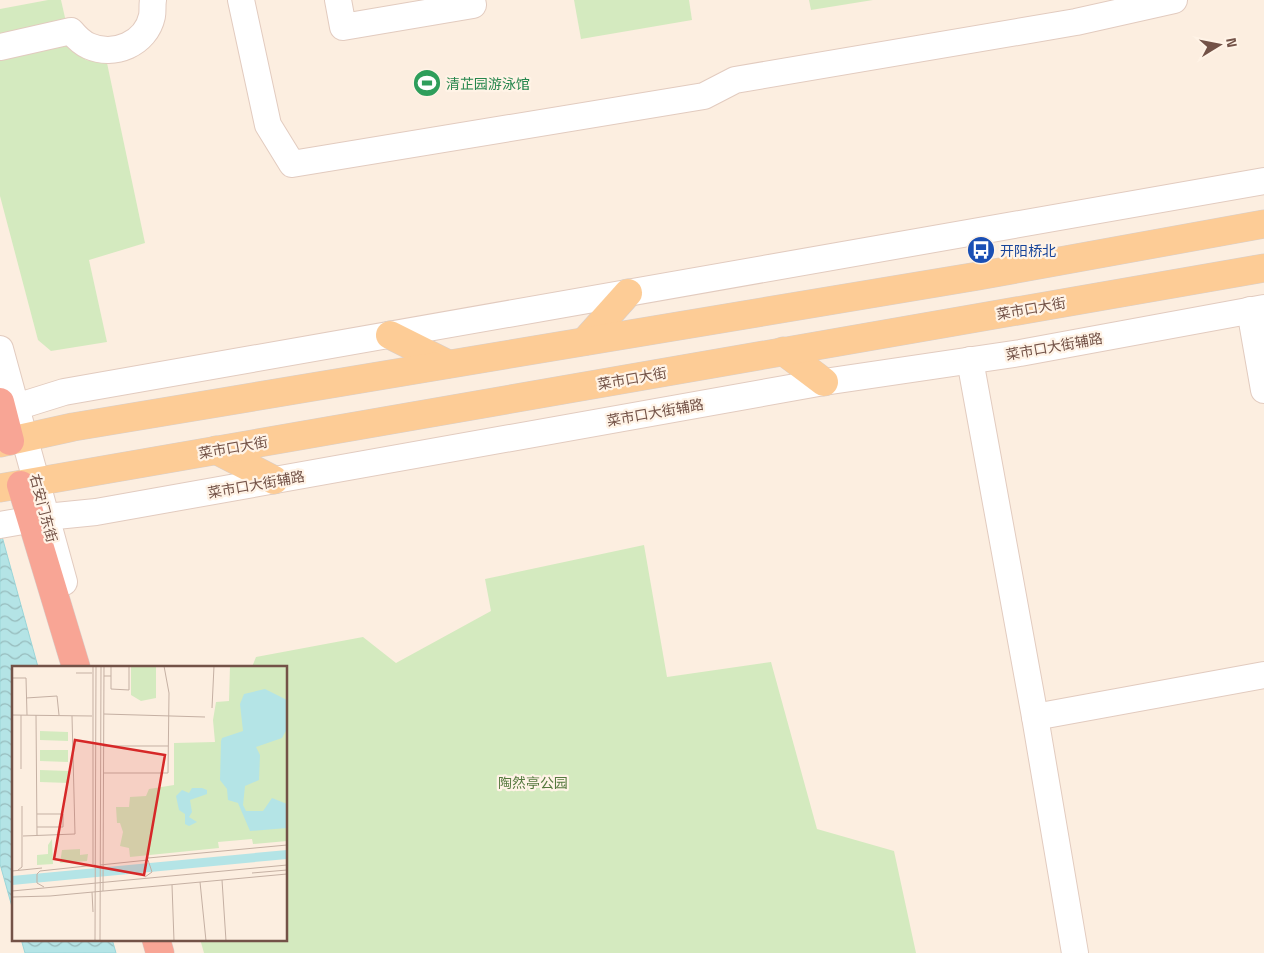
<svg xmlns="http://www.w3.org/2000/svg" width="1264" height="953" font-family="'Titillium Web','Noto Sans SC',sans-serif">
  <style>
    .green { fill: #d4eabf }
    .water { fill: url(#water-waves); stroke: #9ad5d8 }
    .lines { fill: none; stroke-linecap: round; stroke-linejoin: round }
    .minor-casing { stroke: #e2cbbf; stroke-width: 28 }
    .major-casing { stroke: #d8cfcb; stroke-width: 29 }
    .highway-casing { stroke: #d8cfcb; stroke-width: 29 }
    .minor { stroke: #fff; stroke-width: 26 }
    .major { stroke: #fdcc96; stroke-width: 28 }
    .highway { stroke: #f8a595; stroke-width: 28 }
    .labels { text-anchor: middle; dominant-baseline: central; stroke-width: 4.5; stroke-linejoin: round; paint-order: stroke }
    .leisure-label { font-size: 14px; fill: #27864d; stroke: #fff3e6; text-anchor: start }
    .transit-label { font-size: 14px; fill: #164399; stroke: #fff3e6; text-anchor: start }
    .street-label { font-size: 14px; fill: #735247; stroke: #fff3e6 }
    .park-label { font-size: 14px; fill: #56793f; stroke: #fff3e6 }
    .inset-road { fill: none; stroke: #c5b0a3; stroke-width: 1 }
    .view { fill: #d62828; fill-opacity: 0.15; stroke: #d62828; stroke-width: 2.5 }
    .inset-edge { fill: none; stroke: #735247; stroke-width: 2.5 }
  </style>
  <defs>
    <pattern id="water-waves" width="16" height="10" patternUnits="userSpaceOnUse" patternTransform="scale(1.25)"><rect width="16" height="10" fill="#b4e4e6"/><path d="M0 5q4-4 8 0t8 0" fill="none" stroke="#97bbbc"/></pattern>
  </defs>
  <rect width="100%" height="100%" fill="#fceee0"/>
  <g class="green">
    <path d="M 48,0 L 61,0 L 66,22 L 0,36 L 0,9 Z"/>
    <path d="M 574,0 L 689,0 L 692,20 L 581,39 Z"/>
    <path d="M 809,0 L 873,0 L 811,10 Z"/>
    <path d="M 69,44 L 86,60 L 107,63 L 145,243 L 89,260 L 107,342 L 51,351 L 38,340 L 0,196 L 0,60 Z"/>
    <path d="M 644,545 L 667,677 L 771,662 L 817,829 L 894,851 L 916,953 L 204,953 L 200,939 L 286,939 L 286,667 L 252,667 L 256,657 L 363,637 L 396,663 L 491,611 L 485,579 Z"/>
  </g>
  <g class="water">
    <path d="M 0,529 L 38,667 L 14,667 L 14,914 L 0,864 Z"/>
    <path d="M 21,939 L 112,939 L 116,953 L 25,953 Z"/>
  </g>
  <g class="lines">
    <defs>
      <g id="minor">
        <path d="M 241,0 L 268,125 L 292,164 L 704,96 L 735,80 L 1076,22 L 1174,0"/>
        <path d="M 338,0 L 343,27 L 473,5 L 472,0"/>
        <path d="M 0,47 L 71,31 C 76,37 82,43 89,46 C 114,57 146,44 152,16 C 153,11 152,5 153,0"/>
        <path d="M 1250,310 L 1264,390"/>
        <path d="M 0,349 L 64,582"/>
        <path d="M 970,360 L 1035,717 L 1075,953"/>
        <path d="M 16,407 L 64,392 L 1264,181"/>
        <path d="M 0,525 L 46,517 L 96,512 L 824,382 L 1020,353 L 1264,308"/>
        <path d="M 1035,717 L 1264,675"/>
      </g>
      <g id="major">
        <path d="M 390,335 L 448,364"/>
        <path d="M 585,341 L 628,293"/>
        <path d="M 783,351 L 824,382"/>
        <path d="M 0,443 L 73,427 L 978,276 L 1264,224"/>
        <path d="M 216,450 L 274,480"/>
        <path d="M 0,488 L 1264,268"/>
      </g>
      <g id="highway">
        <path d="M 0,402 L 10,441"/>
        <path d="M 21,485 L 76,667"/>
        <path d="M 156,939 L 160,953"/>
      </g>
    </defs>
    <use href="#minor" class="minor-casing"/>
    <use href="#major" class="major-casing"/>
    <use href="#highway" class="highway-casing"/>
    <use href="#minor" class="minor"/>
    <use href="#major" class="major"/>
    <use href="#highway" class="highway"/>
  </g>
  <defs>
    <symbol id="stadium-disc" viewBox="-11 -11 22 22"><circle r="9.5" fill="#2e9e5b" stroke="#fff3e6"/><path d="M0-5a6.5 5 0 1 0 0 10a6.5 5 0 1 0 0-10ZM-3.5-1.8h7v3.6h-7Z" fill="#fff"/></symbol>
    <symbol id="bus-disc" viewBox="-11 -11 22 22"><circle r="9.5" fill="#1a4fb4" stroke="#fff3e6"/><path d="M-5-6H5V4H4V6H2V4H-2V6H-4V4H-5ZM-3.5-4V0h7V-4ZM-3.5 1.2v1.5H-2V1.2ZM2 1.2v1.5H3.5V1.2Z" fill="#fff"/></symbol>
  </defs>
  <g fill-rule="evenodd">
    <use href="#stadium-disc" x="411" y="67" width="32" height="32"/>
    <use href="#bus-disc" x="965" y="234" width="32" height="32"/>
  </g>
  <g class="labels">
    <g class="leisure-label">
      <text x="446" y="83">清芷园游泳馆</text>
    </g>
    <g class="transit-label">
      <text x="1000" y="250">开阳桥北</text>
    </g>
    <g class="street-label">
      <text transform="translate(1031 308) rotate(-10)">菜市口大街</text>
      <text transform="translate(1054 346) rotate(-10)">菜市口大街辅路</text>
      <text transform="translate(632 378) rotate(-10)">菜市口大街</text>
      <text transform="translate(655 412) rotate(-10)">菜市口大街辅路</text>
      <text transform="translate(233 447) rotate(-10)">菜市口大街</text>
      <text transform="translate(256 484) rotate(-10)">菜市口大街辅路</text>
      <text transform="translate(44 508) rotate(75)">右安门东街</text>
    </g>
    <g class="park-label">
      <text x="533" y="782">陶然亭公园</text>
    </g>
  </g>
  <g transform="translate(12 666)">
    <rect width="275" height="275" fill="#fceee0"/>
    <path d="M 119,0 L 144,0 L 144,32 L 129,35 L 119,29 ZM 218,0 L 275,0 L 275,175 L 241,178 L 240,173 L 206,176 L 207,182 L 118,191 L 117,182 L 108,180 L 111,166 L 108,157 L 105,157 L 104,141 L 117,141 L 118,131 L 134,130 L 137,123 L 162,119 L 162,77 L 203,76 L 201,54 L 204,36 L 217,35 ZM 28,65 L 56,66 L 56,75 L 28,74 ZM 28,84 L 56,84 L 56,96 L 28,95 ZM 28,104 L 57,105 L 57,117 L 28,116 ZM 40,173 L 41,198 L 25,199 L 25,189 L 36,188 L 36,179 ZM 68,183 L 68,189 L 76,188 L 75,195 L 48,197 L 50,184 Z" fill="#d4eabf"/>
    <path d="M 253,23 L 275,34 L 275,63 L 270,72 L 244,81 L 248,89 L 247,114 L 233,120 L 231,139 L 234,145 L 251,145 L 260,132 L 275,138 L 275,162 L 238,165 L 226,137 L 216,134 L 215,123 L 208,114 L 209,75 L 210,72 L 231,65 L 228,38 L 232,28 ZM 180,122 L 190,122 L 195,124 L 195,128 L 178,134 L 180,146 L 177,151 L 185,156 L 177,160 L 173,158 L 173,148 L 167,144 L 164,130 L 170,124 L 177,127 ZM 275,184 L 275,193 L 0,219 L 0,210 Z" fill="#b4e4e6"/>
    <path class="inset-road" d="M 81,0 L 81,198M 64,7 L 80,7M 92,10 L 99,10 L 99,0M 99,10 L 99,23 L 117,24 L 117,0M 0,12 L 14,12 L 15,49M 14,32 L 45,30 L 47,49M 200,42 L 202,0M 92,48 L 193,51M 0,49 L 80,50M 9,49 L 9,103M 24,49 L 25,170M 92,80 L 156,80M 92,107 L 156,107 L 157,27 L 152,0M 25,148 L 51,148 L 51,161 L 25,161M 11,170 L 63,168 L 60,50M 136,192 L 275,179M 88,199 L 136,194 L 140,206 L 133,211M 6,204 L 10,201 L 10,140M 0,205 L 30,202M 240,207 L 275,204M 210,214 L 214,275M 188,216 L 194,275M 160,219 L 162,275M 32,221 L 25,217 L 25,208 L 28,205 L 84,199M 0,225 L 275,199M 91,225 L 92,0M 80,226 L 81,246M 38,230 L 275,208M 0,231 L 38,230M 83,275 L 84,0M 88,275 L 89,0"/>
    <path class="view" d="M 63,74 L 153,89 L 132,209 L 42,193 Z"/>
    <rect width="275" height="275" class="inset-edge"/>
  </g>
  <g transform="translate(1219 45) rotate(80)" stroke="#fff3e6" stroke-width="4" paint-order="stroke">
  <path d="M0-4L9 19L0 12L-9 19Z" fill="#735247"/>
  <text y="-8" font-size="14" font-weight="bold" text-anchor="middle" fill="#735247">N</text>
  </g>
</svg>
